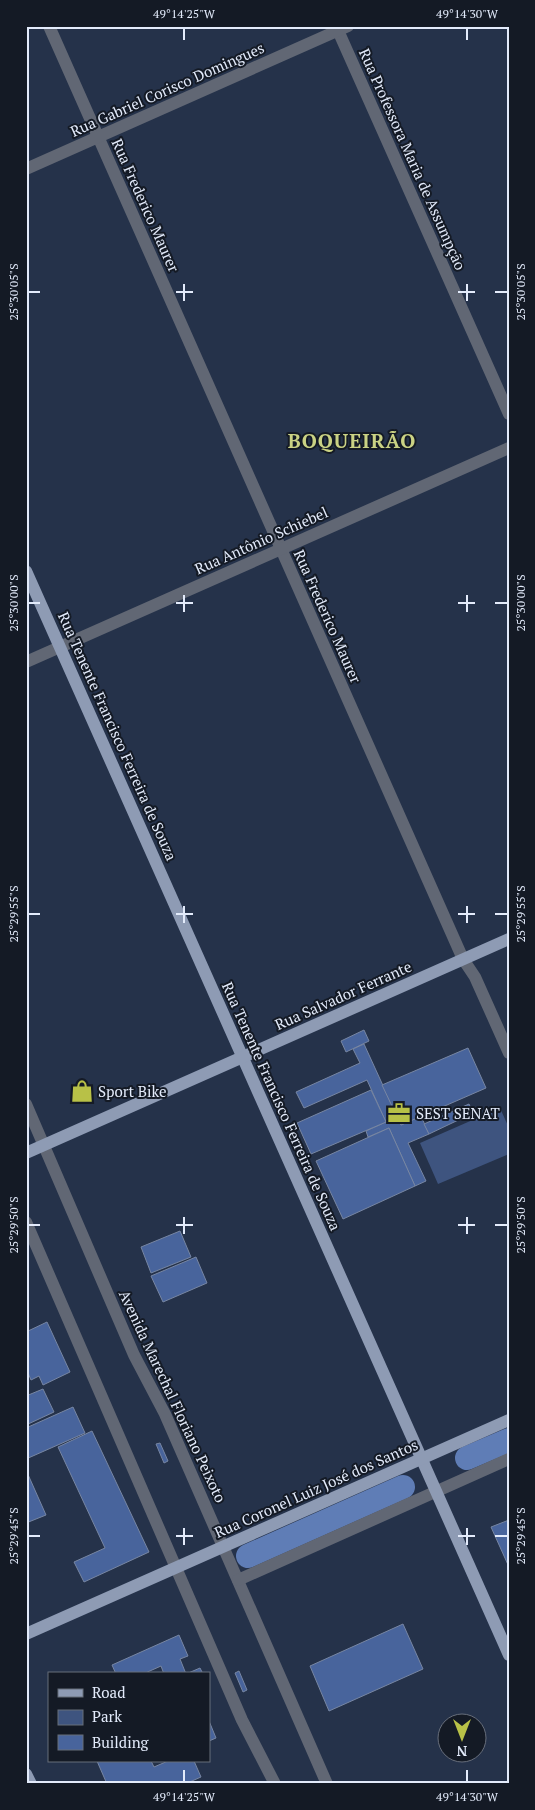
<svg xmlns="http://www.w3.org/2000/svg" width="535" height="1810" font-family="'PT Serif',serif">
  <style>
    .green { fill: #3e547f }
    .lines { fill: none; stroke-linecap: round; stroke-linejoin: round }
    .river { stroke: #5f7db6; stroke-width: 24 }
    .building { fill: #48649c; stroke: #7786a3 }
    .minor { stroke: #616774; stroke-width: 12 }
    .major { stroke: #8e9bb4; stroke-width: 12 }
    .ticks { fill: none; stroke: #e3ebfb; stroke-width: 2 }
    .labels { text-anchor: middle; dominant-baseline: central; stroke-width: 4; stroke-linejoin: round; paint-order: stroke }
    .street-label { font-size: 15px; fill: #e3ebfb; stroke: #141a25 }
    .poi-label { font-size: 15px; fill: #e3ebfb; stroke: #141a25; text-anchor: start }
    .district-label { font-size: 20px; font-weight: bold; letter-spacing: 1px; fill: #cad284; stroke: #141a25 }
    .neatline { fill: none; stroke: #e3ebfb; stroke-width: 2 }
    .ticks-label { font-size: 12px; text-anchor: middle; fill: #e3ebfb }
  </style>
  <rect width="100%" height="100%" fill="#25324a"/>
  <path class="green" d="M 500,1108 L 509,1128 L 509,1154 L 438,1184 L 420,1143 Z"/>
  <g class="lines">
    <g class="river">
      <path d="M 467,1458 L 509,1440"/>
      <path d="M 248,1556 L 403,1487"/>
    </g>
  </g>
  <g class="building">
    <path d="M 364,1030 L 369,1041 L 346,1052 L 341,1041 Z"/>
    <path d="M 364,1044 L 401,1125 L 421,1116 L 429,1134 L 408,1143 L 426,1181 L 415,1186 L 389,1128 L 368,1137 L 366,1131 L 386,1122 L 367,1080 L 304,1108 L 296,1092 L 360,1063 L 353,1049 Z"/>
    <path d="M 468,1048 L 486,1088 L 401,1125 L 382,1085 Z"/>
    <path d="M 371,1090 L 386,1122 L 311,1154 L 297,1123 Z"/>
    <path d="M 469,1104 L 473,1113 L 429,1134 L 424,1124 Z"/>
    <path d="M 389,1128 L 415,1186 L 343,1219 L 316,1161 Z"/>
    <path d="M 180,1231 L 191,1257 L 151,1273 L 141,1247 Z"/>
    <path d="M 196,1257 L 207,1283 L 163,1302 L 151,1276 Z"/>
    <path d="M 47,1322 L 70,1372 L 43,1385 L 39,1376 L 31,1380 L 26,1368 L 26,1332 Z"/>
    <path d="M 43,1389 L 54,1412 L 26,1425 L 26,1396 Z"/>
    <path d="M 73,1407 L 85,1433 L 26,1459 L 26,1428 Z"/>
    <path d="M 92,1431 L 149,1552 L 84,1582 L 74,1562 L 105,1548 L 58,1447 Z"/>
    <path d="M 160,1443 L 168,1461 L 164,1463 L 156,1444 Z"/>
    <path d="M 26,1470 L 46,1515 L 26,1523 Z"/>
    <path d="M 509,1520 L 509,1567 L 491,1527 Z"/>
    <path d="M 403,1624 L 423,1669 L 329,1711 L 310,1666 Z"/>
    <path d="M 179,1635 L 188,1656 L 180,1659 L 186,1674 L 200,1668 L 203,1674 L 164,1674 L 161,1666 L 143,1674 L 116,1674 L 112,1665 Z"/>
    <path d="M 239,1671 L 247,1690 L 243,1692 L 235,1673 Z"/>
    <path d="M 209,1721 L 216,1738 L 209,1741 Z"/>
    <path d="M 97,1761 L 151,1761 L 154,1767 L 168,1761 L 194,1761 L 201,1777 L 185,1784 L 107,1784 Z"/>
  </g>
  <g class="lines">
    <g class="minor">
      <path d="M 49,26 L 463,959 L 475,977 L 509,1053"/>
      <path d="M 336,26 L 509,414"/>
      <path d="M 26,169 L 348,26"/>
      <path d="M 26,662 L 509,448"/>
      <path d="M 26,1104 L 134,1355 L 165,1414 L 327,1784"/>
      <path d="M 26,1222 L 242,1720 L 275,1784"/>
      <path d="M 238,1580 L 509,1459"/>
    </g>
    <g class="major">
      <path d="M 26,571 L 509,1655"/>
      <path d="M 26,1153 L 509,939"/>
      <path d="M 26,1634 L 509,1420"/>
      <path d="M 26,1774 L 31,1784"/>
    </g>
  </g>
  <path class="ticks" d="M 184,28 L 184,40M 467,28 L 467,40M 184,284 L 184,301M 467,284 L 467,301M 28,292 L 40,292M 176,292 L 193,292M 458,292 L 475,292M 495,292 L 508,292M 184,595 L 184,612M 467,595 L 467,612M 28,603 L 40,603M 176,603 L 193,603M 458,603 L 475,603M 495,603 L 508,603M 184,906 L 184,923M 467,906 L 467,923M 28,914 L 40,914M 176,914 L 193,914M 458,914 L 475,914M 495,914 L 508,914M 184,1217 L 184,1234M 467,1217 L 467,1234M 28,1225 L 40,1225M 176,1225 L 193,1225M 458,1225 L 475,1225M 495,1225 L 508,1225M 184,1528 L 184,1545M 467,1528 L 467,1545M 28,1536 L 40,1536M 176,1536 L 193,1536M 458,1536 L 475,1536M 495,1536 L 508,1536M 184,1770 L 184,1782M 467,1770 L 467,1782"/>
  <defs>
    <symbol id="shop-bare" viewBox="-9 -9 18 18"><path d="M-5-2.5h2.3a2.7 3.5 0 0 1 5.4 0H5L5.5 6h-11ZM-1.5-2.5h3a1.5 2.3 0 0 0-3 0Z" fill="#b8c147" stroke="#141a25" stroke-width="2.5" paint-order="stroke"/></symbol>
    <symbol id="office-bare" viewBox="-9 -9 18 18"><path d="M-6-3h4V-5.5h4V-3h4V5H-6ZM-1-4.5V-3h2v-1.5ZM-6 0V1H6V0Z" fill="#b8c147" stroke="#141a25" stroke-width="2.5" paint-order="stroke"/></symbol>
  </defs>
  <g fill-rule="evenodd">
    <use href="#shop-bare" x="66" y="1075" width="32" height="32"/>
    <use href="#office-bare" x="383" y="1097" width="32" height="32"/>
  </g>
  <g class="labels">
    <g class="street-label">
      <text transform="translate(167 89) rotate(-24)">Rua Gabriel Corisco Domingues</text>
      <text transform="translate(413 159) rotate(66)">Rua Professora Maria de Assumpção</text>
      <text transform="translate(146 205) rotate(66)">Rua Frederico Maurer</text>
      <text transform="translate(261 540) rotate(-24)">Rua Antônio Schiebel</text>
      <text transform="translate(328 616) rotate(66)">Rua Frederico Maurer</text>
      <text transform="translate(118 736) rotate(66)">Rua Tenente Francisco Ferreira de Souza</text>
      <text transform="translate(343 995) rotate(-24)">Rua Salvador Ferrante</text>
      <text transform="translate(282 1106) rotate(66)">Rua Tenente Francisco Ferreira de Souza</text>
      <text transform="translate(173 1396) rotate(65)">Avenida Marechal Floriano Peixoto</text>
      <text transform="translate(316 1488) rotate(-24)">Rua Coronel Luiz José dos Santos</text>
    </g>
    <g class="poi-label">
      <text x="98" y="1091">Sport Bike</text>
      <text x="416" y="1113">SEST SENAT</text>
    </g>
    <g class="district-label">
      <text x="352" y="440">BOQUEIRÃO</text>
    </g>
  </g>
  <rect width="535" height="1810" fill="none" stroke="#141a25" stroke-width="55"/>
  <rect x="48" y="1672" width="162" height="90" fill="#141a25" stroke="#676e7b"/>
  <rect x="58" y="1689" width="25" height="8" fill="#8e9bb4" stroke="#676e7b"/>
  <text x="92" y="1698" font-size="15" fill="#e3ebfb">Road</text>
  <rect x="58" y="1710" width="25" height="15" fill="#3e547f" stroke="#676e7b"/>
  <text x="92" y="1722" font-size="15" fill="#e3ebfb">Park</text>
  <rect x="58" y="1735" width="25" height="15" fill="#48649c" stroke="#676e7b"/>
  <text x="92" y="1748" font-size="15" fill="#e3ebfb">Building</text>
  <g transform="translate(462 1738) rotate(180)"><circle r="24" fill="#141a25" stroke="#676e7b"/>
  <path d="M0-4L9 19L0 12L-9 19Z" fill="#b8c147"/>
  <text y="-8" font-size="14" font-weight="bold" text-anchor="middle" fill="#e3ebfb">N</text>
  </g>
  <rect x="28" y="28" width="480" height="1754" class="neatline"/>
  <g class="ticks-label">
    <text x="184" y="18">49°14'25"W</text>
    <text x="467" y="18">49°14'30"W</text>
    <text transform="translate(521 292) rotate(-90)" y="4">25°30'05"S</text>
    <text transform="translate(14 292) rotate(-90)" y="4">25°30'05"S</text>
    <text transform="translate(521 603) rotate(-90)" y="4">25°30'00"S</text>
    <text transform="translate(14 603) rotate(-90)" y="4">25°30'00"S</text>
    <text transform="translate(14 914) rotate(-90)" y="4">25°29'55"S</text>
    <text transform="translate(521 914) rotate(-90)" y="4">25°29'55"S</text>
    <text transform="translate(14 1225) rotate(-90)" y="4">25°29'50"S</text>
    <text transform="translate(521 1225) rotate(-90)" y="4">25°29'50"S</text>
    <text transform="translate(14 1536) rotate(-90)" y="4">25°29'45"S</text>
    <text transform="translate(521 1536) rotate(-90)" y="4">25°29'45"S</text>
    <text x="184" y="1801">49°14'25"W</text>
    <text x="467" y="1801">49°14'30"W</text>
  </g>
</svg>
